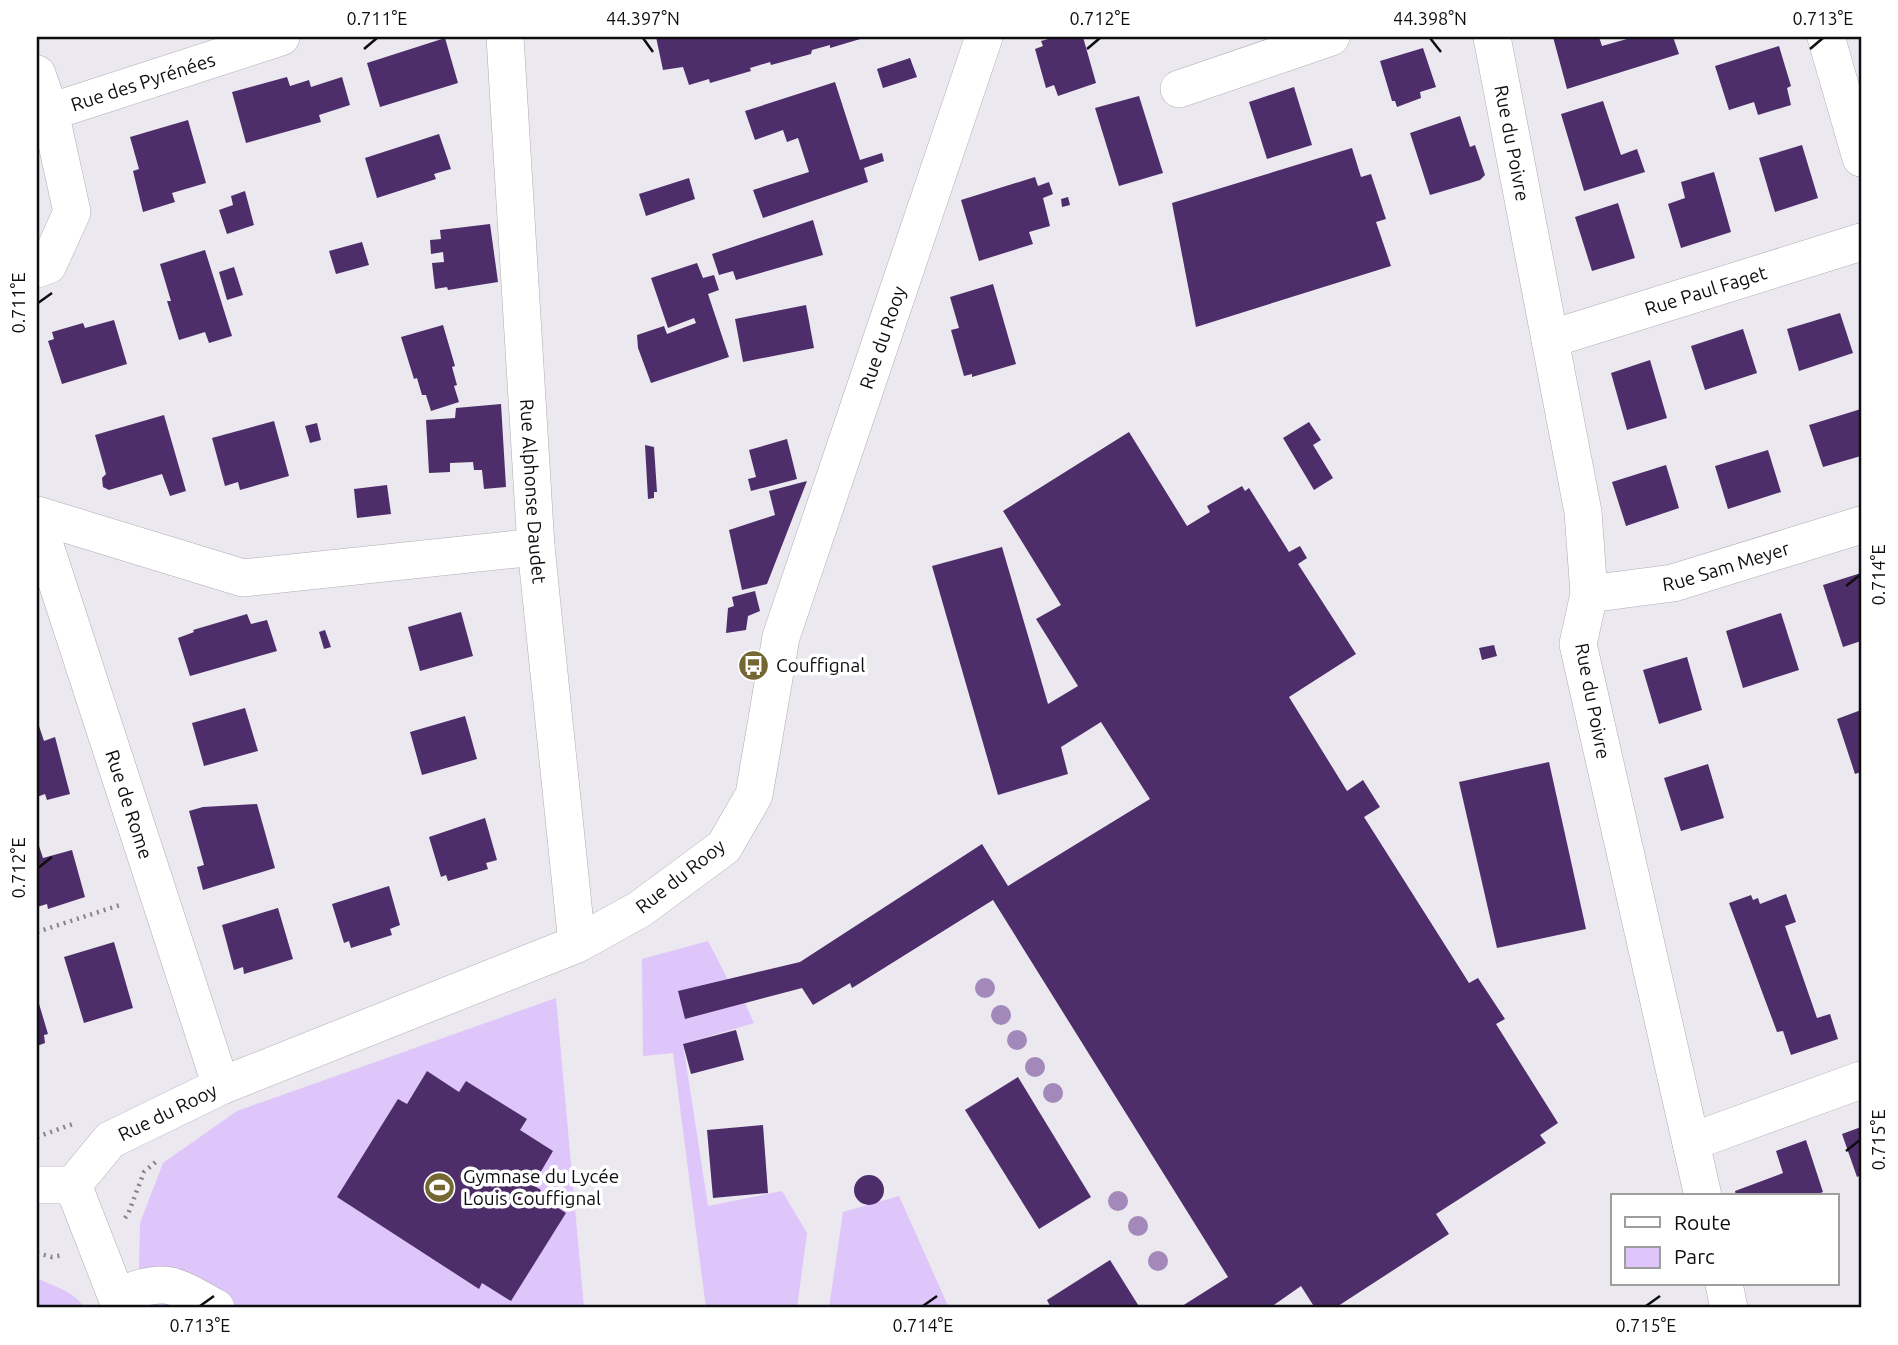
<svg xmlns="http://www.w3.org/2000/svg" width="1898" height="1345" font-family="Ubuntu,sans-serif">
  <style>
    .green { fill: #dec5fa }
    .building { fill: #4d2e6a }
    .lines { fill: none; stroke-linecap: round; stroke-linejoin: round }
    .minor-casing { stroke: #b0acb4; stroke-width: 38 }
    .path { stroke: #858388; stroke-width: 4.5; stroke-dasharray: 2 5; stroke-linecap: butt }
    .minor { stroke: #fff; stroke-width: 37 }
    .tree { fill: #a289b9 }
    .ticks { fill: none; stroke: #0e0d10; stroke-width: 2.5 }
    .labels { text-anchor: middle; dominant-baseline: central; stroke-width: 7; stroke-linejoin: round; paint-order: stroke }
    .street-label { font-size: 19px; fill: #0e0d10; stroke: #fff }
    .poi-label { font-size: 19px; fill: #0e0d10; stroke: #fff; text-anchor: start }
    .neatline { fill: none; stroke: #0e0d10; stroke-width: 2.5 }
    .ticks-label { font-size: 18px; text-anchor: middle; fill: #0e0d10 }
  </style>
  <rect width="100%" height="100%" fill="#ebe8f0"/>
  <g class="green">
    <path d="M 708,941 L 728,980 L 686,1019 L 745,1003 L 754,1023 L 683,1044 L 708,1206 L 782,1191 L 807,1233 L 797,1308 L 706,1308 L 673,1053 L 643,1056 L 642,959 Z"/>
    <path d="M 556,998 L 584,1308 L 154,1308 L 139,1268 L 140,1223 L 163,1163 L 237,1111 Z"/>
    <path d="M 899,1196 L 949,1308 L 829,1308 L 843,1212 Z"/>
    <path d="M 37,1278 C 52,1286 76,1292 84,1308 L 37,1308 Z"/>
  </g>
  <g class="building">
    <path d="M 656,37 L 867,37 L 830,48 L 830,45 L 812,50 L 811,54 L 771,65 L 770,62 L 750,68 L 751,71 L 710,83 L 709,79 L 689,85 L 683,67 L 663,70 Z"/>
    <path d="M 1055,37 L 1083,37 L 1096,83 L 1058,96 L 1054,85 L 1046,88 L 1035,49 L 1043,46 L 1041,41 Z"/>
    <path d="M 1553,37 L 1599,37 L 1602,46 L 1634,37 L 1673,37 L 1679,54 L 1567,89 Z"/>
    <path d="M 445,38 L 458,83 L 380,107 L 367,63 Z"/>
    <path d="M 1779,46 L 1791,86 L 1787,88 L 1791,105 L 1758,115 L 1754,102 L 1729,110 L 1715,66 Z"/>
    <path d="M 1423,48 L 1436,87 L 1420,92 L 1421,98 L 1397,107 L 1395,101 L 1392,101 L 1380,61 Z"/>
    <path d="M 910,58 L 917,77 L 883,88 L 877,69 Z"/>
    <path d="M 287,77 L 290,86 L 309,80 L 311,87 L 342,77 L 350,105 L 319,115 L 321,122 L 246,143 L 232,92 Z"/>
    <path d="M 835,82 L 860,160 L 882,153 L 884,161 L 864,168 L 868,182 L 763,218 L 753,190 L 809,172 L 798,138 L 787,142 L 783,130 L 755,140 L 745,111 Z"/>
    <path d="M 1294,87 L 1312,145 L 1267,159 L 1249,102 Z"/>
    <path d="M 1139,96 L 1163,173 L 1119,186 L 1095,108 Z"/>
    <path d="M 1603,101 L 1621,155 L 1637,149 L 1645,172 L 1584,191 L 1561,114 Z"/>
    <path d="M 1460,116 L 1470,147 L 1475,145 L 1485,175 L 1480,180 L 1430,195 L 1410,133 Z"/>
    <path d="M 188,120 L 206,183 L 172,193 L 175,202 L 143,212 L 133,171 L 139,169 L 130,137 Z"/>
    <path d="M 439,134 L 451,169 L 434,174 L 436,179 L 377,198 L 365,158 Z"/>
    <path d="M 1802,145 L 1818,198 L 1775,212 L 1759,158 Z"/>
    <path d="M 1352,148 L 1361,177 L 1371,174 L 1386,219 L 1376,222 L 1391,266 L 1196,327 L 1172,203 Z"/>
    <path d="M 1714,172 L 1731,232 L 1681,248 L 1668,204 L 1685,198 L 1681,182 Z"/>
    <path d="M 1035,177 L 1038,186 L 1049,182 L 1053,194 L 1043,198 L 1050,226 L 1029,232 L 1033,244 L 979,261 L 961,200 Z"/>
    <path d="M 689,178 L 695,199 L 646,216 L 639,194 Z"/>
    <path d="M 245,191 L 254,225 L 227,234 L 219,210 L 233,205 L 231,196 Z"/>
    <path d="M 1068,197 L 1070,205 L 1062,207 L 1061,199 Z"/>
    <path d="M 1618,203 L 1635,258 L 1592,271 L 1575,217 Z"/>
    <path d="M 813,220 L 823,255 L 736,280 L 733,271 L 719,275 L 712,254 Z"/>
    <path d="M 490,224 L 498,282 L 448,290 L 447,287 L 435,289 L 432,263 L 444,262 L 443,252 L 431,254 L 430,240 L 441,239 L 440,230 Z"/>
    <path d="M 362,242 L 369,265 L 336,274 L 329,251 Z"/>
    <path d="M 205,250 L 232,336 L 209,343 L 205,332 L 179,340 L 167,301 L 171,301 L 160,264 Z"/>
    <path d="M 697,263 L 703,278 L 714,275 L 719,290 L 708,294 L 729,357 L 651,383 L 638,348 L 637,335 L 664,326 L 667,334 L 696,323 L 694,318 L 668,328 L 651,278 Z"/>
    <path d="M 234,267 L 243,295 L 227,300 L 219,272 Z"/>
    <path d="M 993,284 L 1016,364 L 972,377 L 972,374 L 964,376 L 951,330 L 959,328 L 950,297 Z"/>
    <path d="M 806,305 L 814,348 L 743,362 L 735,319 Z"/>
    <path d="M 1840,313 L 1853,353 L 1799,371 L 1787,329 Z"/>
    <path d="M 114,320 L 127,364 L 62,384 L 48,341 L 54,339 L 52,332 L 83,323 L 85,328 Z"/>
    <path d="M 443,325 L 455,366 L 452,367 L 457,385 L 454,386 L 459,402 L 431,411 L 426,395 L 422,395 L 417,378 L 414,379 L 401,337 Z"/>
    <path d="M 1743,329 L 1757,373 L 1705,390 L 1691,346 Z"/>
    <path d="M 1650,360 L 1667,418 L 1627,430 L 1611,373 Z"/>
    <path d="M 501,404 L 506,487 L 484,489 L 482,470 L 474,470 L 473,462 L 450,463 L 450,472 L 429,473 L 426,420 L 455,418 L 456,408 Z"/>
    <path d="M 1861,409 L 1861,456 L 1823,467 L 1809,425 Z"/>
    <path d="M 164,415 L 186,491 L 170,496 L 162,474 L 109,490 L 103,487 L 102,478 L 106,474 L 95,435 Z"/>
    <path d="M 274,421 L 289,476 L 240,490 L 238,482 L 225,486 L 212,438 Z"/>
    <path d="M 1309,422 L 1321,440 L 1313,445 L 1333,478 L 1314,490 L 1283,438 Z"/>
    <path d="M 317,423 L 321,440 L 310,443 L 305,426 Z"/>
    <path d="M 1129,432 L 1187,526 L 1210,512 L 1207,506 L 1242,486 L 1245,491 L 1249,488 L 1289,552 L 1300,546 L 1307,558 L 1298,564 L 1356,654 L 1289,697 L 1347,791 L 1363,780 L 1380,807 L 1364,817 L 1469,983 L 1478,978 L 1505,1019 L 1496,1024 L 1558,1123 L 1540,1135 L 1546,1143 L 1436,1214 L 1449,1234 L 1335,1308 L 1315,1308 L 1301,1286 L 1271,1307 L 1272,1308 L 1179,1308 L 1228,1277 L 993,900 L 852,988 L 850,983 L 813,1005 L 802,988 L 685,1019 L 678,991 L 800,962 L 982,844 L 1008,886 L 1150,799 L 1101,722 L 1061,747 L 1068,774 L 998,795 L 932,566 L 1002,547 L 1048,704 L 1078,686 L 1036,619 L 1061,605 L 1003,511 Z"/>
    <path d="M 787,439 L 797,479 L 751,491 L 748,479 L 756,477 L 749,450 Z"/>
    <path d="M 645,445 L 654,447 L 657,492 L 654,492 L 654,498 L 648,499 Z"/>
    <path d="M 1768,450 L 1781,492 L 1728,509 L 1715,466 Z"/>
    <path d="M 1666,465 L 1679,508 L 1626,526 L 1612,482 Z"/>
    <path d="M 807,481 L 767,584 L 742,590 L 729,530 L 775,515 L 769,491 Z"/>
    <path d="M 387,485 L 391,514 L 357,518 L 354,489 Z"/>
    <path d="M 1861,573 L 1861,641 L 1843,647 L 1823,585 Z"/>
    <path d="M 755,591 L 760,611 L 748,616 L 746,630 L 726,633 L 728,608 L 734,606 L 732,597 Z"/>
    <path d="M 461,612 L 473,656 L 420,671 L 408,627 Z"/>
    <path d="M 1781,613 L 1799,670 L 1743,688 L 1726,631 Z"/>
    <path d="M 247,614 L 251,624 L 267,620 L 277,651 L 190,676 L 178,638 L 194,632 L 193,630 Z"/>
    <path d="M 325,630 L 331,647 L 324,649 L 319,632 Z"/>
    <path d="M 1494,645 L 1497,656 L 1482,660 L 1479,648 Z"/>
    <path d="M 1687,657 L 1702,710 L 1659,724 L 1643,670 Z"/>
    <path d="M 245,708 L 258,751 L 204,766 L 192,723 Z"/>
    <path d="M 1861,710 L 1861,772 L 1855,774 L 1837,719 Z"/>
    <path d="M 465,716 L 477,759 L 422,775 L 410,732 Z"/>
    <path d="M 37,720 L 44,741 L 55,737 L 70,794 L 47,800 L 45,794 L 37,797 Z"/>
    <path d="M 1549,762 L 1586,929 L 1497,948 L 1459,782 Z"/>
    <path d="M 1708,764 L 1724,818 L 1681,831 L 1664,778 Z"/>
    <path d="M 257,804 L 275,868 L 203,890 L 197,867 L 204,865 L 189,811 L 203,807 Z"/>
    <path d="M 485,818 L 497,860 L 486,863 L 488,869 L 448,881 L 446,875 L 441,877 L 429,837 Z"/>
    <path d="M 37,840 L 43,858 L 72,850 L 85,897 L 48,909 L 47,904 L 37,907 Z"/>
    <path d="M 389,886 L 400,925 L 390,929 L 392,935 L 351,948 L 349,941 L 344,943 L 332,904 Z"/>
    <path d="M 1786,894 L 1796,922 L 1785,926 L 1817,1018 L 1830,1014 L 1838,1039 L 1791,1055 L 1783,1031 L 1777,1032 L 1729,903 L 1751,895 L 1753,900 L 1758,898 L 1760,904 Z"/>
    <path d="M 278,908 L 293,959 L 244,974 L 243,967 L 234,970 L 222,925 Z"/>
    <path d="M 114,942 L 133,1008 L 84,1023 L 64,957 Z"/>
    <path d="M 37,997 L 48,1034 L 44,1035 L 45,1043 L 37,1046 Z"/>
    <path d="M 736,1030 L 744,1060 L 691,1074 L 683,1044 Z"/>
    <path d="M 427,1071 L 459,1092 L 466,1081 L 527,1119 L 520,1130 L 553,1151 L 533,1185 L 541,1190 L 538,1195 L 566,1213 L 511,1301 L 482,1283 L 479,1289 L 337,1197 L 398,1099 L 407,1104 Z"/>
    <path d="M 1018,1077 L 1091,1197 L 1039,1229 L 965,1110 Z"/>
    <path d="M 763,1125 L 768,1193 L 713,1198 L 707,1130 Z"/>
    <path d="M 1861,1127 L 1861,1175 L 1857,1177 L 1842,1134 Z"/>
    <path d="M 1806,1140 L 1823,1192 L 1813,1196 L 1736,1196 L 1735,1191 L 1783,1173 L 1776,1151 Z"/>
    <circle cx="869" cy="1190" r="15"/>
    <path d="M 1110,1260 L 1140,1308 L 1051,1308 L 1047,1300 Z"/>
  </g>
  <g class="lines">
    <defs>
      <g id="minor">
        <path id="s1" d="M 505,37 L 536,547 L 577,944"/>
        <path id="s2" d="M 1492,37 L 1583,512 L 1589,594 L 1578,644 L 1703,1196"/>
        <path d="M 1826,37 L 1861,158"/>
        <path d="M 37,74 L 50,112"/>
        <path d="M 1179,89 L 1331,37"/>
        <path id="s3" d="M 37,269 L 48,265 L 72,212 L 50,112 L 281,37"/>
        <path id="s4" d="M 1550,339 L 1861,242"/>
        <path d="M 37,515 L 243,578 L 536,547"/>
        <path id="s5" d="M 37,521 L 221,1086"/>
        <path id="s6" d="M 1589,594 L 1673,583 L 1861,525"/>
        <path d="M 1691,1142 L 1861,1080"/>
        <path d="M 37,1185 L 73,1185"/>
        <path id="s7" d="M 73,1185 L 110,1140 L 221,1086 L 577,944 L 640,909 L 724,847 L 754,795 L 781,637 L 984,37"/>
        <path d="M 73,1185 L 121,1308"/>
        <path d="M 1724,1284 L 1729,1308"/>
        <path d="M 117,1297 C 165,1276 173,1284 216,1308"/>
      </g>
    </defs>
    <use href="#minor" class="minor-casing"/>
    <g class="path">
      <path d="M 37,932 L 123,904"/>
      <path d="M 37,1137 L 73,1124"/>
      <path d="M 125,1218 L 128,1214 L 144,1172 L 158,1160"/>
      <path d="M 37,1253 L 52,1257 L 63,1255"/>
    </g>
    <use href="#minor" class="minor"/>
  </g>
  <g class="tree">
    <circle cx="985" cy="988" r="10"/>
    <circle cx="1001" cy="1015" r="10"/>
    <circle cx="1017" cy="1040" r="10"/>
    <circle cx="1035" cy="1067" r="10"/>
    <circle cx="1053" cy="1093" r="10"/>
    <circle cx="1118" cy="1201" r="10"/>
    <circle cx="1138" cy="1226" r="10"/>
    <circle cx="1158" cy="1261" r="10"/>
  </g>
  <path class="ticks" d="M 643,38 L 653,52M 1430,38 L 1441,52M 364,49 L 377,38M 1087,49 L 1100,38M 1810,49 L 1823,38M 38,303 L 52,293M 1846,586 L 1860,575M 38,868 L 52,857M 1846,1151 L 1860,1140M 200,1306 L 214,1296M 923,1306 L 937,1296M 1646,1306 L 1660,1296"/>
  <defs>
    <symbol id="bus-disc" viewBox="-11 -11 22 22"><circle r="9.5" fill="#746734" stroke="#fff"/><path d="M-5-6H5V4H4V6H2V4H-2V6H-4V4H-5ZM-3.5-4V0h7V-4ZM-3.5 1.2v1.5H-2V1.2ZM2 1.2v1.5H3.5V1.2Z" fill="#fff"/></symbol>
    <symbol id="stadium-disc" viewBox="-11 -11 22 22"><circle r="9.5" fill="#746734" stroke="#fff"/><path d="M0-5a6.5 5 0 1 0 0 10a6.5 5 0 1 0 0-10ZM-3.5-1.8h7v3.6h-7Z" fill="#fff"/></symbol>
  </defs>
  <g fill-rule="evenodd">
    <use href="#bus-disc" x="736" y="648" width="35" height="35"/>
    <use href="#stadium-disc" x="422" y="1170" width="35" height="35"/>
  </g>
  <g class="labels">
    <g class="street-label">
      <text stroke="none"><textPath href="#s3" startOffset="270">Rue des Pyrénées</textPath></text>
      <text stroke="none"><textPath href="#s2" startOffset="108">Rue du Poivre</textPath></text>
      <text stroke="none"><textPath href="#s4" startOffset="163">Rue Paul Faget</textPath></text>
      <text stroke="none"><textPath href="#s7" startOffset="1278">Rue du Rooy</textPath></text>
      <text stroke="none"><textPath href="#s1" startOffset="455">Rue Alphonse Daudet</textPath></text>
      <text stroke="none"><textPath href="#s6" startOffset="140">Rue Sam Meyer</textPath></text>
      <text transform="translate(1593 701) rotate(79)">Rue du Poivre</text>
      <text stroke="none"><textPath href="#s5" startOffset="298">Rue de Rome</textPath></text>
      <text transform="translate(680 876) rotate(-38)">Rue du Rooy</text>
      <text stroke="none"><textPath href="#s7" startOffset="122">Rue du Rooy</textPath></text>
    </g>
    <g class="poi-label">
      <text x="776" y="665">Couffignal</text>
      <text x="463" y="1176">Gymnase du Lycée<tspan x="463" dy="22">Louis Couffignal</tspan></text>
    </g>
  </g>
  <rect width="1898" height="1345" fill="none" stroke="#ffffff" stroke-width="77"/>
  <rect x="1611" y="1194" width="228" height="91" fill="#ffffff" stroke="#9f9e9f" stroke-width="2"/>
  <rect x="1625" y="1217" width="35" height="10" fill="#ffffff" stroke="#9f9e9f" stroke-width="2"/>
  <text x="1674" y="1230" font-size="21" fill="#0e0d10">Route</text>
  <rect x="1625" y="1247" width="35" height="21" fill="#dec5fa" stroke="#9f9e9f" stroke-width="2"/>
  <text x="1674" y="1264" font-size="21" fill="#0e0d10">Parc</text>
  <rect x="38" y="38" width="1822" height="1268" class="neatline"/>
  <g class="ticks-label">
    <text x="377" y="25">0.711°E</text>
    <text x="643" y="25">44.397°N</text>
    <text x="1100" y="25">0.712°E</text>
    <text x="1430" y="25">44.398°N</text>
    <text x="1823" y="25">0.713°E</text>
    <text transform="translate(19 303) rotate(-90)" y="6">0.711°E</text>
    <text transform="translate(1879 575) rotate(-90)" y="6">0.714°E</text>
    <text transform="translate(19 868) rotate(-90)" y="6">0.712°E</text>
    <text transform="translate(1879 1140) rotate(-90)" y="6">0.715°E</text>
    <text x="200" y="1332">0.713°E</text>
    <text x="923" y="1332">0.714°E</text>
    <text x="1646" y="1332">0.715°E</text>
  </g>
</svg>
